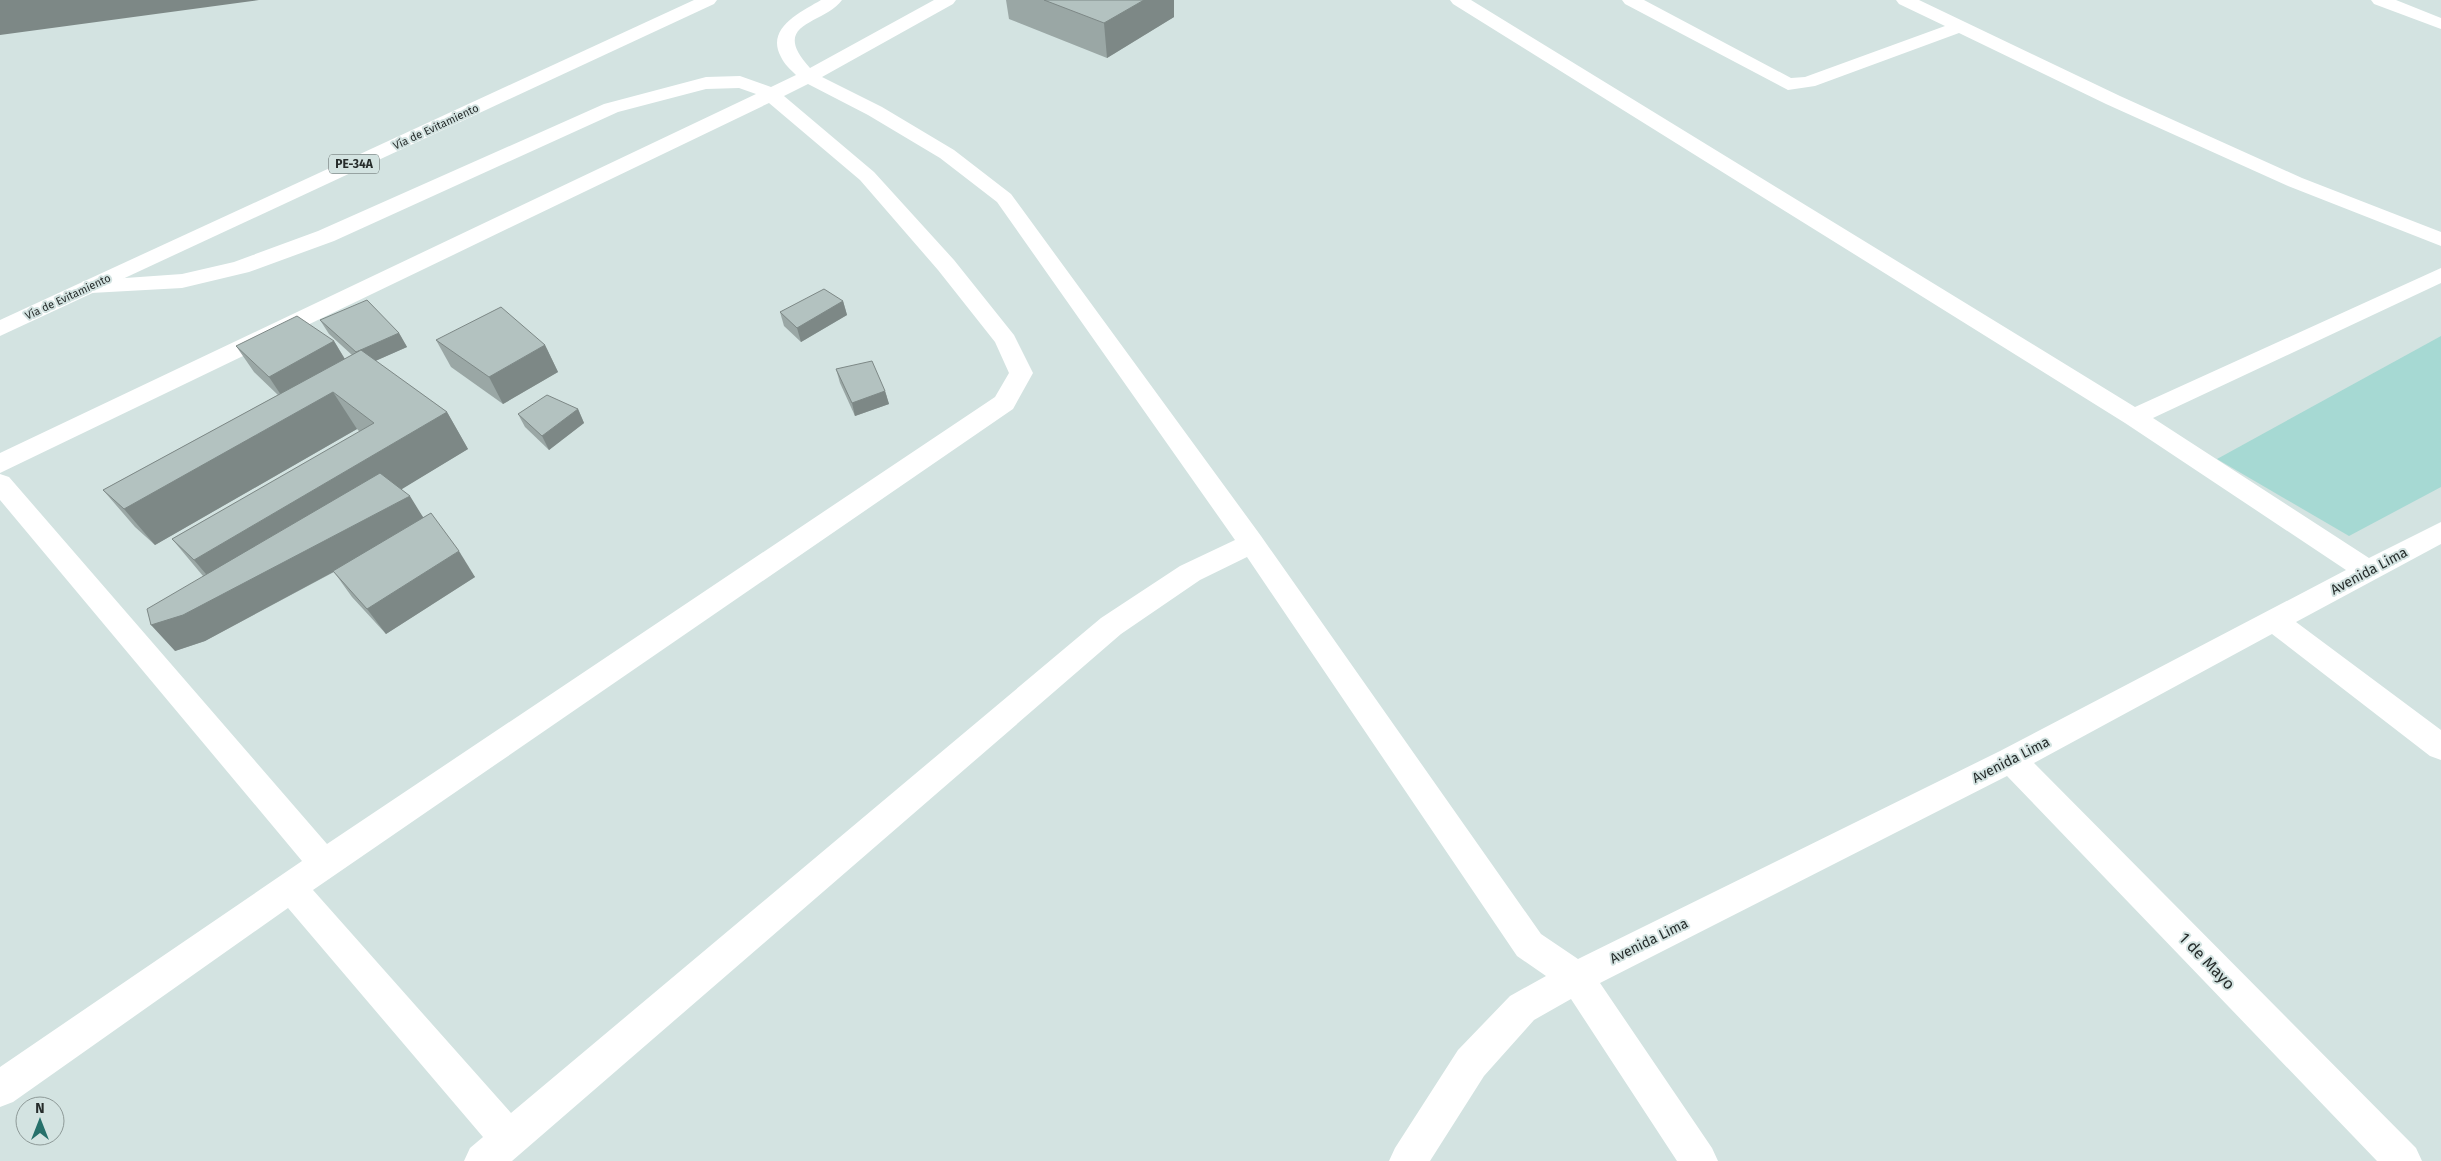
<svg xmlns="http://www.w3.org/2000/svg" width="2441" height="1161" font-family="'Fira Sans',sans-serif">
  <style>
    .green { fill: #a6d9d3 }
    .lines { fill: none; stroke-linecap: round; stroke-linejoin: round }
    .minor { fill: #fff; fill-rule: evenodd }
    .highway { fill: #fff; fill-rule: evenodd }
    .wall { fill: #9aa7a5 }
    .shaded-wall { fill: #7d8886 }
    .building { fill: #b3c2c0; stroke: #7d8886 }
    .labels { text-anchor: middle; dominant-baseline: central; stroke-width: 4; stroke-linejoin: round; paint-order: stroke }
    .far-street-label { font-size: 11px; fill: #262c2b; stroke: #d3e3e1 }
    .shield { fill: #d3e3e1; stroke: #5a6362; stroke-width: 1 }
    .shield-label { font-size: 12px; font-weight: bold; fill: #262c2b }
    .street-label { font-size: 14px; fill: #262c2b; stroke: #d3e3e1 }
    .near-street-label { font-size: 16px; fill: #262c2b; stroke: #d3e3e1 }
  </style>
  <rect width="100%" height="100%" fill="#d3e3e1"/>
  <path class="green" d="M 2441,336 L 2441,487 L 2349,536 L 2217,459 Z"/>
  <g class="lines">
    <g class="minor">
      <path d="M 821,0 L 842,0 C 824,25 768,22 810,68 L 934,0 L 956,0 L 953,4 L 822,77 L 882,107 L 954,150 L 1011,194 L 1261,536 L 1541,934 L 1578,959 L 2000,751 L 2346,570 L 2125,423 L 1453,4 L 1450,0 L 1471,0 L 2135,407 L 2441,268 L 2441,283 L 2153,418 L 2369,558 L 2441,522 L 2441,544 L 2296,622 L 2441,730 L 2441,760 L 2430,756 L 2272,634 L 2034,763 L 2416,1148 L 2422,1161 L 2377,1161 L 2007,776 L 1600,983 L 1712,1148 L 1718,1161 L 1677,1161 L 1571,999 L 1534,1020 L 1484,1076 L 1430,1161 L 1389,1161 L 1395,1148 L 1458,1050 L 1510,996 L 1546,976 L 1517,956 L 1247,557 L 1200,580 L 1121,634 L 512,1161 L 464,1161 L 470,1148 L 483,1137 L 288,908 L 13,1102 L 0,1107 L 0,1067 L 302,861 L 0,500 L 0,474 L 9,477 L 327,844 L 995,397 L 1009,373 L 995,342 L 938,270 L 860,180 L 769,103 L 0,473 L 0,453 L 756,94 L 739,88 L 706,89 L 618,112 L 334,241 L 249,272 L 182,288 L 91,293 L 83,291 L 80,286 L 83,281 L 182,274 L 234,262 L 318,231 L 604,104 L 706,77 L 740,76 L 771,87 L 796,75 C 791,70 784,64 781,57 C 765,28 801,12 821,0 ZM 808,84 L 868,115 L 940,158 L 997,202 L 1235,540 L 1180,566 L 1101,618 L 511,1113 L 313,890 L 1013,409 L 1033,373 L 1014,335 L 954,260 L 874,172 L 784,96 Z"/>
      <path d="M 1622,0 L 1644,0 L 1791,78 L 1805,77 L 1945,26 L 1899,4 L 1896,0 L 1919,0 L 2120,96 L 2302,178 L 2441,232 L 2441,246 L 2288,186 L 2106,104 L 1959,33 L 1815,86 L 1788,90 L 1625,4 Z"/>
      <path d="M 2371,0 L 2396,0 L 2441,18 L 2441,29 L 2374,4 Z"/>
    </g>
    <path class="highway" d="M 694,0 L 717,0 L 714,4 L 0,336 L 0,320 Z"/>
  </g>
  <g class="wall">
    <path d="M 1006,0 L 1174,0 L 1174,17 L 1107,58 L 1009,19 Z"/>
    <path d="M 843,301 L 847,315 L 801,342 L 784,326 L 780,312 Z"/>
    <path d="M 320,320 L 399,333 L 407,347 L 375,361 L 447,412 L 468,449 L 401,489 L 423,517 L 475,577 L 386,634 L 352,597 L 334,572 L 205,641 L 175,651 L 203,576 L 172,539 L 360,432 L 357,429 L 155,545 L 135,527 L 103,490 L 278,395 L 254,372 L 236,346 L 334,341 L 345,359 L 352,355 L 329,334 Z"/>
    <path d="M 436,340 L 545,345 L 558,372 L 503,404 L 451,367 Z"/>
    <path d="M 836,369 L 885,391 L 889,404 L 855,416 L 840,383 Z"/>
    <path d="M 578,409 L 584,423 L 549,450 L 525,427 L 518,414 Z"/>
  </g>
  <g class="shaded-wall">
    <path d="M 0,0 L 259,0 L 0,35 Z"/>
    <path d="M 1144,0 L 1174,0 L 1174,17 L 1107,58 L 1104,23 Z"/>
    <path d="M 843,301 L 847,315 L 801,342 L 797,328 Z"/>
    <path d="M 399,333 L 407,347 L 364,366 L 356,352 Z"/>
    <path d="M 334,341 L 350,368 L 287,404 L 269,377 Z"/>
    <path d="M 545,345 L 558,372 L 503,404 L 489,377 Z"/>
    <path d="M 885,391 L 889,404 L 855,416 L 852,403 Z"/>
    <path d="M 333,392 L 357,429 L 155,545 L 124,509 Z"/>
    <path d="M 578,409 L 584,423 L 549,450 L 542,436 Z"/>
    <path d="M 447,412 L 468,449 L 267,571 L 410,496 L 426,522 L 205,641 L 175,651 L 151,625 L 223,594 L 194,560 Z"/>
    <path d="M 459,551 L 475,577 L 386,634 L 367,609 Z"/>
  </g>
  <g class="building">
    <path d="M 1044,0 L 1144,0 L 1104,23 Z"/>
    <path d="M 824,289 L 843,301 L 797,328 L 780,312 Z"/>
    <path d="M 367,300 L 399,333 L 356,352 L 320,320 Z"/>
    <path d="M 501,307 L 545,345 L 489,377 L 436,340 Z"/>
    <path d="M 297,316 L 334,341 L 269,377 L 236,346 Z"/>
    <path d="M 361,350 L 447,412 L 194,560 L 172,539 L 374,423 L 333,392 L 124,509 L 103,490 Z"/>
    <path d="M 872,361 L 885,391 L 852,403 L 836,369 Z"/>
    <path d="M 547,395 L 578,409 L 542,436 L 518,414 Z"/>
    <path d="M 380,473 L 410,496 L 183,615 L 151,625 L 147,609 Z"/>
    <path d="M 431,513 L 459,551 L 367,609 L 333,571 Z"/>
  </g>
  <g class="labels">
    <g class="far-street-label">
      <text transform="translate(436 127) rotate(-25)">Vía de Evitamiento</text>
      <text transform="translate(68 297) rotate(-25)">Vía de Evitamiento</text>
    </g>
    <rect class="shield" x="329" y="154.5" width="50" height="19" rx="4"/>
    <g class="shield-label">
      <text x="354" y="164">PE-34A</text>
    </g>
    <g class="street-label">
      <text transform="translate(2369 571) rotate(-28)">Avenida Lima</text>
      <text transform="translate(2011 760) rotate(-27)">Avenida Lima</text>
      <text transform="translate(1649 941) rotate(-26)">Avenida Lima</text>
    </g>
    <g class="near-street-label">
      <text transform="translate(2207 961) rotate(46)">1 de Mayo</text>
    </g>
  </g>
  <g transform="translate(40 1121)"><circle r="24" fill="#d3e3e1" stroke="#8e9a98"/>
  <path d="M0-4L9 19L0 12L-9 19Z" fill="#26706a"/>
  <text y="-8" font-size="14" font-weight="bold" text-anchor="middle" fill="#262c2b">N</text>
  </g>
</svg>
